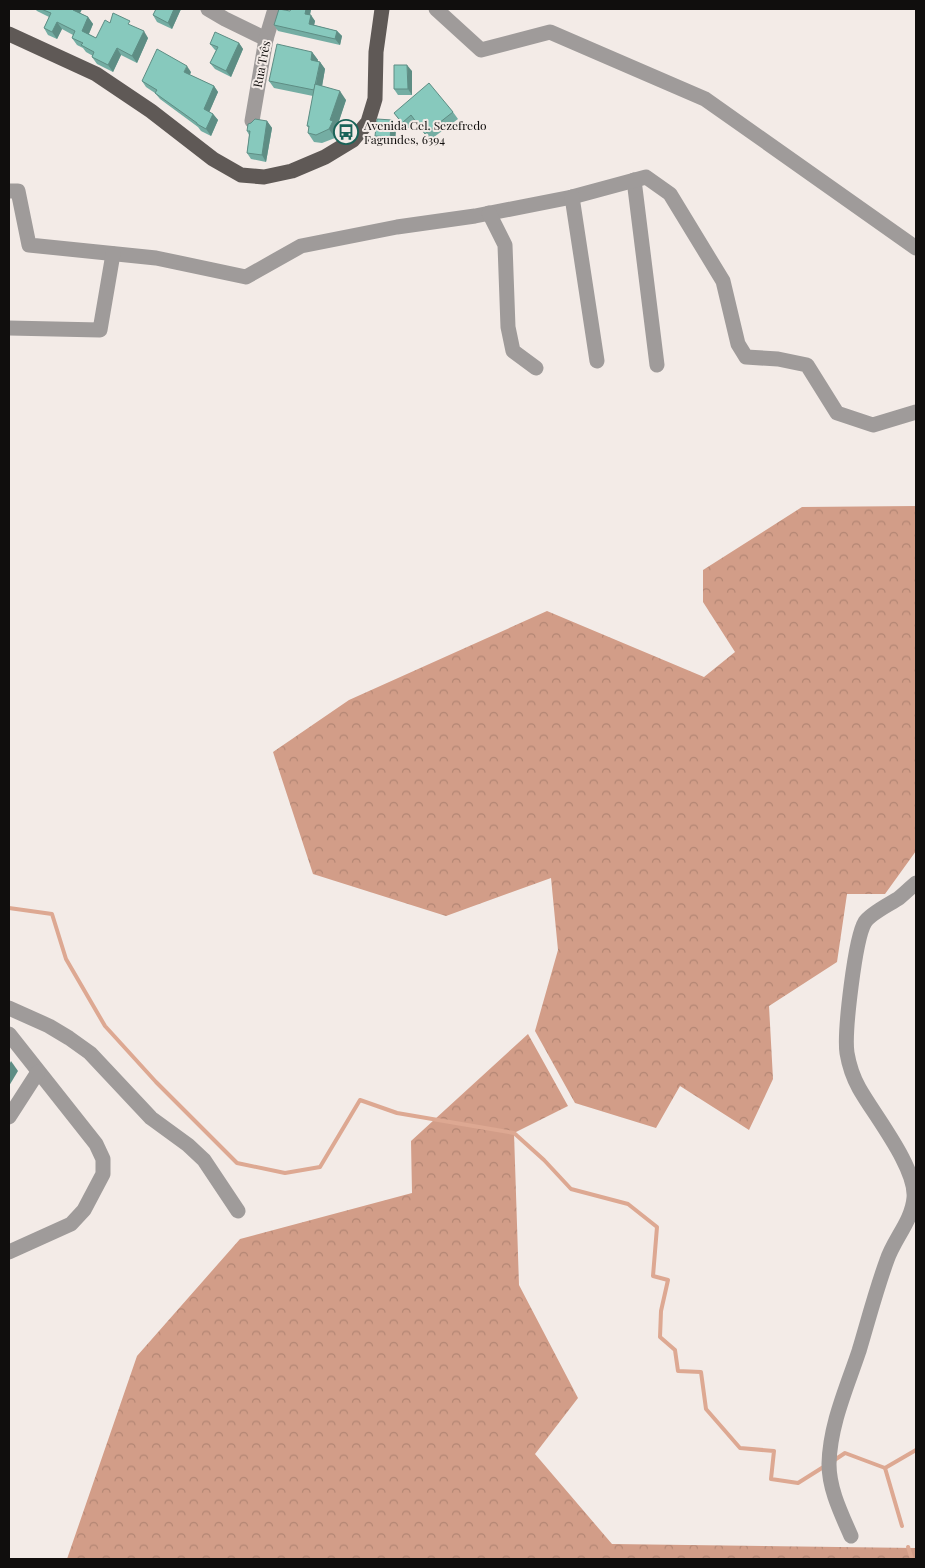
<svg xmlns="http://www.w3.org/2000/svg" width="925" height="1568" font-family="'Playfair Display',serif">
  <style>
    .forest { fill: url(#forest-crowns) }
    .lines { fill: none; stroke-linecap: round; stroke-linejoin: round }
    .stream { stroke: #dda892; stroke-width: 4 }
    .minor { stroke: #9f9b9a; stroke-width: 15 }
    .major { stroke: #5f5956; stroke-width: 15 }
    .wall { fill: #74ada3 }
    .shaded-wall { fill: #5e8d84 }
    .building { fill: #87c9bd; stroke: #5e8d84 }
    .labels { text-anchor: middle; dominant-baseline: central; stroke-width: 4; stroke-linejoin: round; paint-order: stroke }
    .street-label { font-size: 12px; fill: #100e0d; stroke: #f3ebe7 }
    .poi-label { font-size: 12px; fill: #100e0d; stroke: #f3ebe7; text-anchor: start }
  </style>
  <defs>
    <pattern id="forest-crowns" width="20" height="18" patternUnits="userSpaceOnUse" patternTransform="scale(1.25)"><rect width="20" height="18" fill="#d29d88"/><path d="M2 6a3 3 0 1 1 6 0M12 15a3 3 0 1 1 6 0" fill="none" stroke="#b38674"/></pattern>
  </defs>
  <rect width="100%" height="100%" fill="#f3ebe7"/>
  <g class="forest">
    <path d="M 916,506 L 916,851 L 885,894 L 847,894 L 837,962 L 769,1006 L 773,1079 L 749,1130 L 680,1086 L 656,1128 L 575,1103 L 535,1031 L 558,950 L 551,878 L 446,916 L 313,874 L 273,752 L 349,700 L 547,611 L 704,677 L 735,652 L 703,602 L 703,570 L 802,507 Z"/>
    <path d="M 528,1034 L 568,1106 L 514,1133 L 519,1285 L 578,1398 L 535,1454 L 612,1544 L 916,1548 L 916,1559 L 67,1559 L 137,1356 L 240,1239 L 412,1193 L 411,1141 Z"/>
  </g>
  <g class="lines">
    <g class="stream">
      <path d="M 9,908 L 52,914 L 66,959 L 105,1026 L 156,1082 L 237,1163 L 285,1173 L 320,1167 L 360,1100 L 397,1113 L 514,1133 L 544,1160 L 571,1189 L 628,1204 L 657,1227 L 653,1276 L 668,1280 L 661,1311 L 660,1337 L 675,1350 L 678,1371 L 701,1372 L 706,1409 L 740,1448 L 774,1451 L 771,1479 L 798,1483 L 825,1466"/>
      <path d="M 833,1461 L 845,1453 L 885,1468 L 916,1450"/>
      <path d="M 885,1468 L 902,1526"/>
      <path d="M 908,1547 L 912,1559"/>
    </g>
    <g class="minor">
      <path d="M 208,9 L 225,19 L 266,39"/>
      <path d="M 436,9 L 481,50 L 550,32 L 705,99 L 916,248"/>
      <path d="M 252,121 L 266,39 L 275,9"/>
      <path d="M 634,180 L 657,365"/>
      <path d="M 9,191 L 18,191 L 29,245 L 156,258 L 246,277 L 301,246 L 397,227 L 475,216 L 572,197 L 646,177 L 670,194 L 723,281 L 738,344 L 746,357 L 778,359 L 807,365 L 837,413 L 873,425 L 916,412"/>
      <path d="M 572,197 L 597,361"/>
      <path d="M 489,213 L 505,245 L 508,327 L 513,351 L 536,368"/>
      <path d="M 9,328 L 100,330 L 113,254"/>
      <path d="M 9,1008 L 49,1026 L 69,1038 L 90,1053 L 151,1118 L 188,1145 L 204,1160 L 238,1211"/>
      <path d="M 9,1034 L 96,1144 L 103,1159 L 103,1174 L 84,1210 L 71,1224 L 9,1252"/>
      <path d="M 9,1117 L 38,1072"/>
      <path d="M 851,1536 C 841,1513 829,1489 829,1464 C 830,1424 847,1387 859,1351 C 868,1321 876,1290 887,1260 C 894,1239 912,1221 914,1198 C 917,1168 874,1115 859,1088 C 853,1077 849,1065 847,1053 C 844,1033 855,938 865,922 C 871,913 890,904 899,898 C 905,893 910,888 916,883"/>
    </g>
    <path class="major" d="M 9,34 L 96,74 L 151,111 L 213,159 L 241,175 L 264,177 L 292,171 L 325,157 L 353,140 L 368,122 L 375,99 L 376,52 L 382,9"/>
  </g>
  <g class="wall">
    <path d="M 35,9 L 82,9 L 80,13 L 88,17 L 93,24 L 89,34 L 96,38 L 110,23 L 133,27 L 148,38 L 137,63 L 121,55 L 113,72 L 97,64 L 92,57 L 93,56 L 86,52 L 83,48 L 77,45 L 72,38 L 73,35 L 62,29 L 57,39 L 48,35 L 44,28 L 49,17 L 37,11 Z"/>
    <path d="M 156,9 L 181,9 L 172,29 L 157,22 L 153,15 Z"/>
    <path d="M 291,9 L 311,9 L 310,15 L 315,21 L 314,25 L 337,31 L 342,36 L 340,45 L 278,31 L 274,25 L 290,11 Z"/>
    <path d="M 239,43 L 243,49 L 231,77 L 215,69 L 210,63 L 216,50 L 215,50 L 210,44 Z"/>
    <path d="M 312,52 L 318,60 L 317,61 L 320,62 L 325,69 L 322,86 L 346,100 L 337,127 L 339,130 L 335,138 L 322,143 L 314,142 L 308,133 L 309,128 L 307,126 L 313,96 L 274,88 L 269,81 Z"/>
    <path d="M 412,71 L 412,95 L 398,95 L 394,89 Z"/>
    <path d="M 191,72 L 190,75 L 214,86 L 218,92 L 209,112 L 213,114 L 218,120 L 211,136 L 201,131 L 198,127 L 160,99 L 155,93 L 146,87 L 142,81 Z"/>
    <path d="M 453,112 L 458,119 L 430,140 L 416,122 L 407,129 L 394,113 Z"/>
    <path d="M 392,120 L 396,127 L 395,143 L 380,142 L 375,136 Z"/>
    <path d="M 267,121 L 272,128 L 266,162 L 251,159 L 247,153 L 249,135 L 247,131 L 251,123 Z"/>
  </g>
  <g class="shaded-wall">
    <path d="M 74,9 L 82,9 L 78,17 L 73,10 Z"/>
    <path d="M 174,9 L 181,9 L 172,29 L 168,23 Z"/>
    <path d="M 306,9 L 311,9 L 309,20 L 305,14 Z"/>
    <path d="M 311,15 L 315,21 L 313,30 L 309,24 Z"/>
    <path d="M 88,17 L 93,24 L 87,38 L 82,31 Z"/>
    <path d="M 57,22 L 62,29 L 57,39 L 52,32 Z"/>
    <path d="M 144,31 L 148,38 L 137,63 L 132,56 Z"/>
    <path d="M 337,31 L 342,36 L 340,45 L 335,39 Z"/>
    <path d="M 239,43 L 243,49 L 231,77 L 226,71 Z"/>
    <path d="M 117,48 L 121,55 L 113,72 L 108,65 Z"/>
    <path d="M 312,52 L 318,60 L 316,67 L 311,60 Z"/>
    <path d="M 320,62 L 325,69 L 320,98 L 315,90 Z"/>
    <path d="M 407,65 L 412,71 L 412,95 L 408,89 Z"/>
    <path d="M 187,66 L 191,72 L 188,78 L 184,72 Z"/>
    <path d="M 214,86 L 218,92 L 208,115 L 204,109 Z"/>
    <path d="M 340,91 L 346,100 L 337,127 L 339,130 L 335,138 L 329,129 L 330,120 Z"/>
    <path d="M 213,114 L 218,120 L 211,136 L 206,129 Z"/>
    <path d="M 392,120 L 396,127 L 395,143 L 390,137 Z"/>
    <path d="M 267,121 L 272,128 L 266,162 L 262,155 Z"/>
    <path d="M 11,1061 L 18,1071 L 9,1086 L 9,1065 Z"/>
  </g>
  <g class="building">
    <path d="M 41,9 L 74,9 L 73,10 L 88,17 L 82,31 L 96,38 L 105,20 L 110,23 L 113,13 L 130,21 L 128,24 L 144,31 L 132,56 L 117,48 L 108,65 L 92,57 L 94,52 L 81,45 L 83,43 L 72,38 L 75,31 L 57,22 L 52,32 L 44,28 L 51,13 Z"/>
    <path d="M 156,9 L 174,9 L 168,23 L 153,15 Z"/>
    <path d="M 279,9 L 290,11 L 291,9 L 306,9 L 305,14 L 311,15 L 309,24 L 337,31 L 335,39 L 274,25 Z"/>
    <path d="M 215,32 L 239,43 L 226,71 L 210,63 L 218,47 L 210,44 Z"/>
    <path d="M 277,44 L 312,52 L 311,60 L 320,62 L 314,90 L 269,81 Z"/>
    <path d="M 157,49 L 187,66 L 184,72 L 214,86 L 204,109 L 213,114 L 206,129 L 197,124 L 197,123 L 155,93 L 157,90 L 142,81 Z"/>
    <path d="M 394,65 L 407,65 L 408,89 L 394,89 Z"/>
    <path d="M 429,83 L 453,112 L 425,134 L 411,115 L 402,123 L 394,113 Z"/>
    <path d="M 315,84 L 340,91 L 330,120 L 333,121 L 329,129 L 316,135 L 308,133 L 309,126 L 307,126 Z"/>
    <path d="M 255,119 L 267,121 L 262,155 L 247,153 L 250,131 L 247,131 L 248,124 L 251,123 Z"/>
    <path d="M 377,119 L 392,120 L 390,137 L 375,136 Z"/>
  </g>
  <defs>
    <symbol id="bus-ring" viewBox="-11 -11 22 22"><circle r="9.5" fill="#f3ebe7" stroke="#1a6358" stroke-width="1.5"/><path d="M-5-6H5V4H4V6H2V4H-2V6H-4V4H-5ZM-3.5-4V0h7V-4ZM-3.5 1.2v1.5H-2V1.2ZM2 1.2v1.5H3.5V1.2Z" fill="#1a6358"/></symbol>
  </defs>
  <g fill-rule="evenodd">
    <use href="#bus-ring" x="332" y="118" width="28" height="28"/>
  </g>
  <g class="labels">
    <g class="street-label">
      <text transform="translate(261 64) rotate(-79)">Rua Três</text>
    </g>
    <g class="poi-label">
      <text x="364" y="125">Avenida Cel. Sezefredo<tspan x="364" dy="14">Fagundes, 6394</tspan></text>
    </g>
  </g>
  <rect width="925" height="1568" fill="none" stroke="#100e0d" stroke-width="20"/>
</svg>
